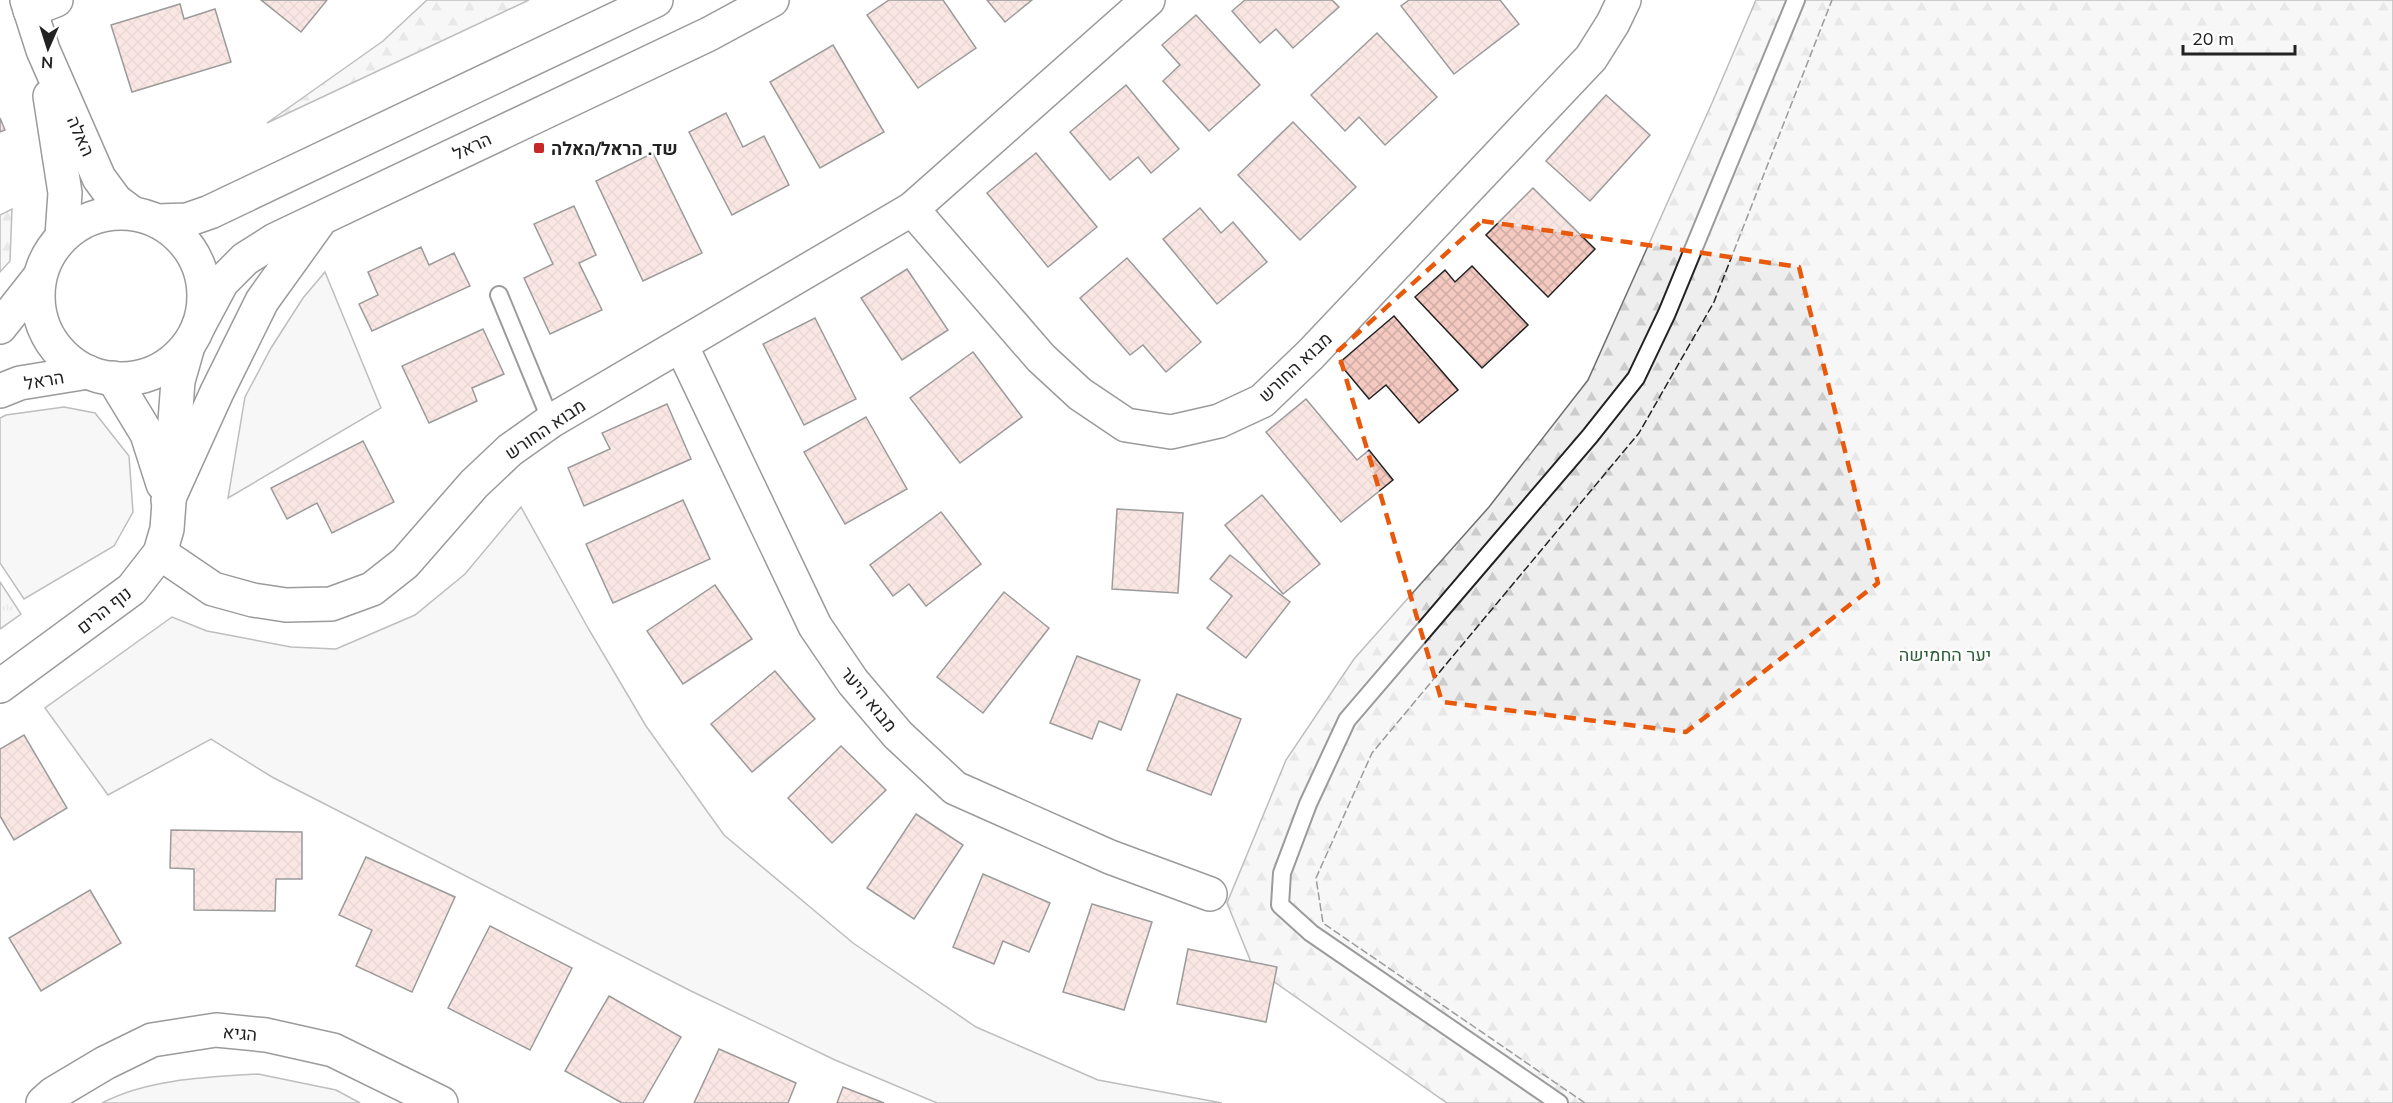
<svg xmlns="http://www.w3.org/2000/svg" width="2393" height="1103" font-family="Mulish,Heebo,sans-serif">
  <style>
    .grass { fill: url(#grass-tufts); stroke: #6f6f6f; stroke-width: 1.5 }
    .forest { fill: url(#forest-firs); stroke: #6f6f6f; stroke-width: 1.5 }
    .park { fill: #eee; stroke: #6f6f6f; stroke-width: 1.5 }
    .building { fill: url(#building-cross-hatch); stroke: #222; stroke-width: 1.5 }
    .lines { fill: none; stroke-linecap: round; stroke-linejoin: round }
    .service-casing { stroke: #222; stroke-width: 20 }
    .minor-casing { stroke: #222; stroke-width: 36 }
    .tertiary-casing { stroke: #222; stroke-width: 36 }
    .secondary-casing { stroke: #222; stroke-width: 36 }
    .primary-casing { stroke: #222; stroke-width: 36 }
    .service { stroke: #fff; stroke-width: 16 }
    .minor { stroke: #fff; stroke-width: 33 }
    .tertiary { stroke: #fff; stroke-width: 33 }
    .secondary { stroke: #fff; stroke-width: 33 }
    .primary { stroke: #fff; stroke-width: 33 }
    .fence { stroke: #222; stroke-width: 1.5; stroke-dasharray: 8 3; stroke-linecap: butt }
    .marked { fill: none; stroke: #e8590c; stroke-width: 4.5; stroke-dasharray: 12 8; stroke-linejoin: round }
    .poi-dot { fill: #c62828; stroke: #fff; stroke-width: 2 }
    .labels { text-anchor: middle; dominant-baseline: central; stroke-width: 4.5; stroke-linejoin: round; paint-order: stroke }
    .street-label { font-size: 18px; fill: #222; stroke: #fff }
    .poi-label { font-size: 18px; font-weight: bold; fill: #222; stroke: #fff; text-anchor: start }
    .park-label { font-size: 18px; fill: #2f5e38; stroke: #fff }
  </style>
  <defs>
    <pattern id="grass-tufts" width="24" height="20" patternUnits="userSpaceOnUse" patternTransform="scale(1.5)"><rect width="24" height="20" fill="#eee"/><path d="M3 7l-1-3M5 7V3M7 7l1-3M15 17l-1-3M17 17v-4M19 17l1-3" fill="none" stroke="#ccc"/></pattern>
    <pattern id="forest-firs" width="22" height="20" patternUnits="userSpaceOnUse" patternTransform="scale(1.5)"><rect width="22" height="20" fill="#eee"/><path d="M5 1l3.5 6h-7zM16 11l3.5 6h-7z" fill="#ccc"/></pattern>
    <pattern id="building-cross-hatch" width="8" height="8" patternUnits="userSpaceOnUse" patternTransform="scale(1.5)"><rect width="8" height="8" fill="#f3c9c0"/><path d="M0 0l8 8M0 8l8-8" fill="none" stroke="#d0aca5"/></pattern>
  </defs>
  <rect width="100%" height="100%" fill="#fff"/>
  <path class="grass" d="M 0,582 L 21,614 L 0,629 Z"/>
  <g class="forest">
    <path d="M 427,0 L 529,0 L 267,123 L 383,41 Z"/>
    <path d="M 1756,0 L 2393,0 L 2393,1103 L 1447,1103 L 1253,967 L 1227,903 L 1286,760 L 1354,659 L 1489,507 L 1588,380 L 1712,103 Z"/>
    <path d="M 12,209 L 10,261 L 0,272 L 0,215 Z"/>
  </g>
  <g class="park">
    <path d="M 325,272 L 381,408 L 228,498 L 245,397 L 271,348 L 303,298 Z"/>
    <path d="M 64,407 L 95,413 L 129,456 L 133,512 L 114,546 L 24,599 L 0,563 L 0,418 L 6,415 Z"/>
    <path d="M 521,507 L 588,628 L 646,726 L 724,835 L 853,943 L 976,1027 L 1098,1080 L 1222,1103 L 937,1103 L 835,1060 L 691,991 L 272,777 L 211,739 L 108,795 L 45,708 L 172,617 L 207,631 L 291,647 L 336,649 L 415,615 L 465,574 Z"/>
    <path d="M 258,1074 L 336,1090 L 360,1103 L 102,1103 C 147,1079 208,1077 258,1074 Z"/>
  </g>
  <g class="building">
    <path d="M 261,0 L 327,0 L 301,32 Z"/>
    <path d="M 889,0 L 943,0 L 976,48 L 918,88 L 867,15 Z"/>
    <path d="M 987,0 L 1032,0 L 1005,22 Z"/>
    <path d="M 1245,0 L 1332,0 L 1339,7 L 1293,48 L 1276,29 L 1260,43 L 1232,11 Z"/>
    <path d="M 1409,0 L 1500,0 L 1519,24 L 1454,74 L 1401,6 Z"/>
    <path d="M 180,4 L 184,19 L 215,9 L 231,62 L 132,92 L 111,25 Z"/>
    <path d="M 1196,15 L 1260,85 L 1209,131 L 1163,81 L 1180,65 L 1162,45 Z"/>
    <path d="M 1377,33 L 1437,97 L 1385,145 L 1359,117 L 1345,131 L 1311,95 Z"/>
    <path d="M 833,45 L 884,132 L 820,168 L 770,82 Z"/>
    <path d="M 1126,85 L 1179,149 L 1151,173 L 1138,157 L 1110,180 L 1070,132 Z"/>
    <path d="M 1606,95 L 1650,135 L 1590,201 L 1546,161 Z"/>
    <path d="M 726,113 L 743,147 L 764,136 L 789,185 L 732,215 L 689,132 Z"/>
    <path d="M 0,118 L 5,130 L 0,132 Z"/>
    <path d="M 1293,122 L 1356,187 L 1300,240 L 1238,175 Z"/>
    <path d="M 653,153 L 702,253 L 643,281 L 596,181 Z"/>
    <path d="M 1036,153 L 1097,227 L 1048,267 L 987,193 Z"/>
    <path d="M 1533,188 L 1595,249 L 1548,297 L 1486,235 Z"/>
    <path d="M 574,206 L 596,255 L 579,263 L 602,310 L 550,334 L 524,278 L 553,264 L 534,224 Z"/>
    <path d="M 1200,208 L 1221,233 L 1233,222 L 1267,262 L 1217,304 L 1163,239 Z"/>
    <path d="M 421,247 L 429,265 L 454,253 L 470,286 L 372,331 L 359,304 L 378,295 L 368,272 Z"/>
    <path d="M 1127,258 L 1201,342 L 1166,372 L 1143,345 L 1130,355 L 1080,298 Z"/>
    <path d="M 1472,266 L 1528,325 L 1482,368 L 1415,297 L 1445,270 L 1455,282 Z"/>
    <path d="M 907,269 L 948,330 L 902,360 L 861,298 Z"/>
    <path d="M 1394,316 L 1458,390 L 1419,423 L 1386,385 L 1369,399 L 1339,363 Z"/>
    <path d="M 815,318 L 856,399 L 804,425 L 763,344 Z"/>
    <path d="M 483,329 L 504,374 L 472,388 L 477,401 L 429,423 L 402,366 Z"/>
    <path d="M 973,352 L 1022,417 L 960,463 L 910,398 Z"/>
    <path d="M 1306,399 L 1357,460 L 1369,450 L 1393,480 L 1341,522 L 1266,432 Z"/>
    <path d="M 667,404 L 691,459 L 584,506 L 568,468 L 610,449 L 602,433 Z"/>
    <path d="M 866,417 L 907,489 L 845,524 L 804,452 Z"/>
    <path d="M 363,441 L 394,502 L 332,533 L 317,503 L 287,519 L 271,488 Z"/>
    <path d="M 1262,495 L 1320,564 L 1283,594 L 1225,525 Z"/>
    <path d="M 683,500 L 710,559 L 613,603 L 586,544 Z"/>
    <path d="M 1117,509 L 1183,513 L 1178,593 L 1112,589 Z"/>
    <path d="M 941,512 L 981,564 L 926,606 L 909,584 L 893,596 L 870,565 Z"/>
    <path d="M 1230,555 L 1290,602 L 1246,658 L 1207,628 L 1232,596 L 1210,579 Z"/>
    <path d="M 715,585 L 752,639 L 683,684 L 647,631 Z"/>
    <path d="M 1004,592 L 1049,628 L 983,713 L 937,677 Z"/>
    <path d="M 1077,656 L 1140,680 L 1121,730 L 1099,721 L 1092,739 L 1050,723 Z"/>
    <path d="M 775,671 L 815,719 L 752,772 L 711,724 Z"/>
    <path d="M 1177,694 L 1241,719 L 1211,795 L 1147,770 Z"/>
    <path d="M 24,735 L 67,808 L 14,840 L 0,816 L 0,749 Z"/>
    <path d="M 841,746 L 886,790 L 832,843 L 788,798 Z"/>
    <path d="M 916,814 L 963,845 L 914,919 L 867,888 Z"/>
    <path d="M 171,830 L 302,832 L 302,879 L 276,879 L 275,911 L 194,910 L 194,869 L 170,868 Z"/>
    <path d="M 366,857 L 455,897 L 412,992 L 356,966 L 372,930 L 339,915 Z"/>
    <path d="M 983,874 L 1050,903 L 1029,952 L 1003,941 L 994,964 L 953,947 Z"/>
    <path d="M 90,890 L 121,943 L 41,991 L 9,938 Z"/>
    <path d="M 1092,904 L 1152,922 L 1124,1010 L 1063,992 Z"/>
    <path d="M 490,926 L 572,968 L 530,1050 L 448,1008 Z"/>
    <path d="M 1188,949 L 1277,967 L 1266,1022 L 1177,1004 Z"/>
    <path d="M 609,996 L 681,1037 L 643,1103 L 622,1103 L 565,1071 Z"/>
    <path d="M 719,1049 L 796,1083 L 788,1103 L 694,1103 Z"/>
    <path d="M 843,1087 L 884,1103 L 837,1103 Z"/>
  </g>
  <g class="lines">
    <defs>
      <g id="service">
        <path d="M 499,295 L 551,421"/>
        <path d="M 1559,1103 L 1311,933 L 1280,905 L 1282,873 L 1308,804 L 1347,720 L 1590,436 L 1636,378 L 1667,313 L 1796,0"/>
      </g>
      <g id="minor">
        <path d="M 30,10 L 56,0"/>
        <path d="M 912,209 L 1041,358 L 1080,394 L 1126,425 L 1171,432 L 1219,421 L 1262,401 L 1311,354 L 1591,58 L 1613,23 L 1624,0"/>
        <path d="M 681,345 L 815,626 L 853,682 L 898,735 L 955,788 L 1110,857 L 1210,894"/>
        <path d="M 160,553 L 213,589 L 253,600 L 286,605 L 331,604 L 372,589 L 405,563 L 474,484 L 510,450 L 551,421 L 912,209 L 1148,0"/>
        <path d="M 43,1103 L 53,1094 L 105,1063 L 152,1040 L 216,1030 L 266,1035 L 333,1050 L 441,1103"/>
      </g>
      <g id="tertiary">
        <path d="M 27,0 L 43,50 L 99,178 L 116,201 L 132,213"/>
        <path d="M 50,96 L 65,193 L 62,236"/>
        <path d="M 113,378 L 147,434 L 163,484"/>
        <path d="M 0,686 L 132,589 L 160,553 L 167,529 L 178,381 L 188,346"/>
      </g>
      <g id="secondary">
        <path d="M 0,327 L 38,279"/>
        <path d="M 0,391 L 20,383 L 88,372"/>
      </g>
      <g id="primary">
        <circle cx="121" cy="296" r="83"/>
        <path d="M 157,221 L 187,220 L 210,212 L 656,0"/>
        <path d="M 199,325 L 222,282 L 245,259 L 275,240 L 709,34 L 772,0"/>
        <path d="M 168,500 L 217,392 L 262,301 L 318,223"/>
      </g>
    </defs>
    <use href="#service" class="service-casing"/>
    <use href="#minor" class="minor-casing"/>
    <use href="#tertiary" class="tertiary-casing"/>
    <use href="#secondary" class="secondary-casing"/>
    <use href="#primary" class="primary-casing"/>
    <use href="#service" class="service"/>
    <use href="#minor" class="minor"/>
    <use href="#tertiary" class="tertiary"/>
    <use href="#secondary" class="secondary"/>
    <use href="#primary" class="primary"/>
    <path class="fence" d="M 1585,1103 L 1323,923 L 1316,878 L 1372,753 L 1639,433 L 1714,302 L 1832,0"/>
  </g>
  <path d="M0 0H2393V1103H0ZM 1482,221 L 1799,267 L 1878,583 L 1686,732 L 1442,702 L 1338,351 Z" fill="#fff" fill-opacity=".55" fill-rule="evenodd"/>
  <path class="marked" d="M 1482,221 L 1799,267 L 1878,583 L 1686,732 L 1442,702 L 1338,351 Z"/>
  <rect class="poi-dot" x="533" y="142" width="12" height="12" rx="3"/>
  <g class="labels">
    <g class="street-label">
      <text transform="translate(81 136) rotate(66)">האלה</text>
      <text transform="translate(472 146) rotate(-25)">הראל</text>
      <text transform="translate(1295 367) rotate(-43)">מבוא החורש</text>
      <text transform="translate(44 380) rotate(-10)">הראל</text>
      <text transform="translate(545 429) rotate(-34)">מבוא החורש</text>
      <text transform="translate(104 610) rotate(-38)">נוף הרים</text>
      <text transform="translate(869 699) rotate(51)">מבוא היער</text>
      <text transform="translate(240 1033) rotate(5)">הגיא</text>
    </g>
    <g class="poi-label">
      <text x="551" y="148">שד. הראל/האלה</text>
    </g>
    <g class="park-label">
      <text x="1945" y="654">יער החמישה</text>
    </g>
  </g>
  <g transform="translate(48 48) rotate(183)" stroke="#ffffff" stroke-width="4.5" paint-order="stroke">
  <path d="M0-4.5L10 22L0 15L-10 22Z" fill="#222222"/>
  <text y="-9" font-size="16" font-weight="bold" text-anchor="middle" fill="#222222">N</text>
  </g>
  <path d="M2183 45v9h112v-9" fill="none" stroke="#222222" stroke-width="3"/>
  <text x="2192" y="45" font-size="18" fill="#222222" stroke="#ffffff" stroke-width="4.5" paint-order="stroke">20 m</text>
</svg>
